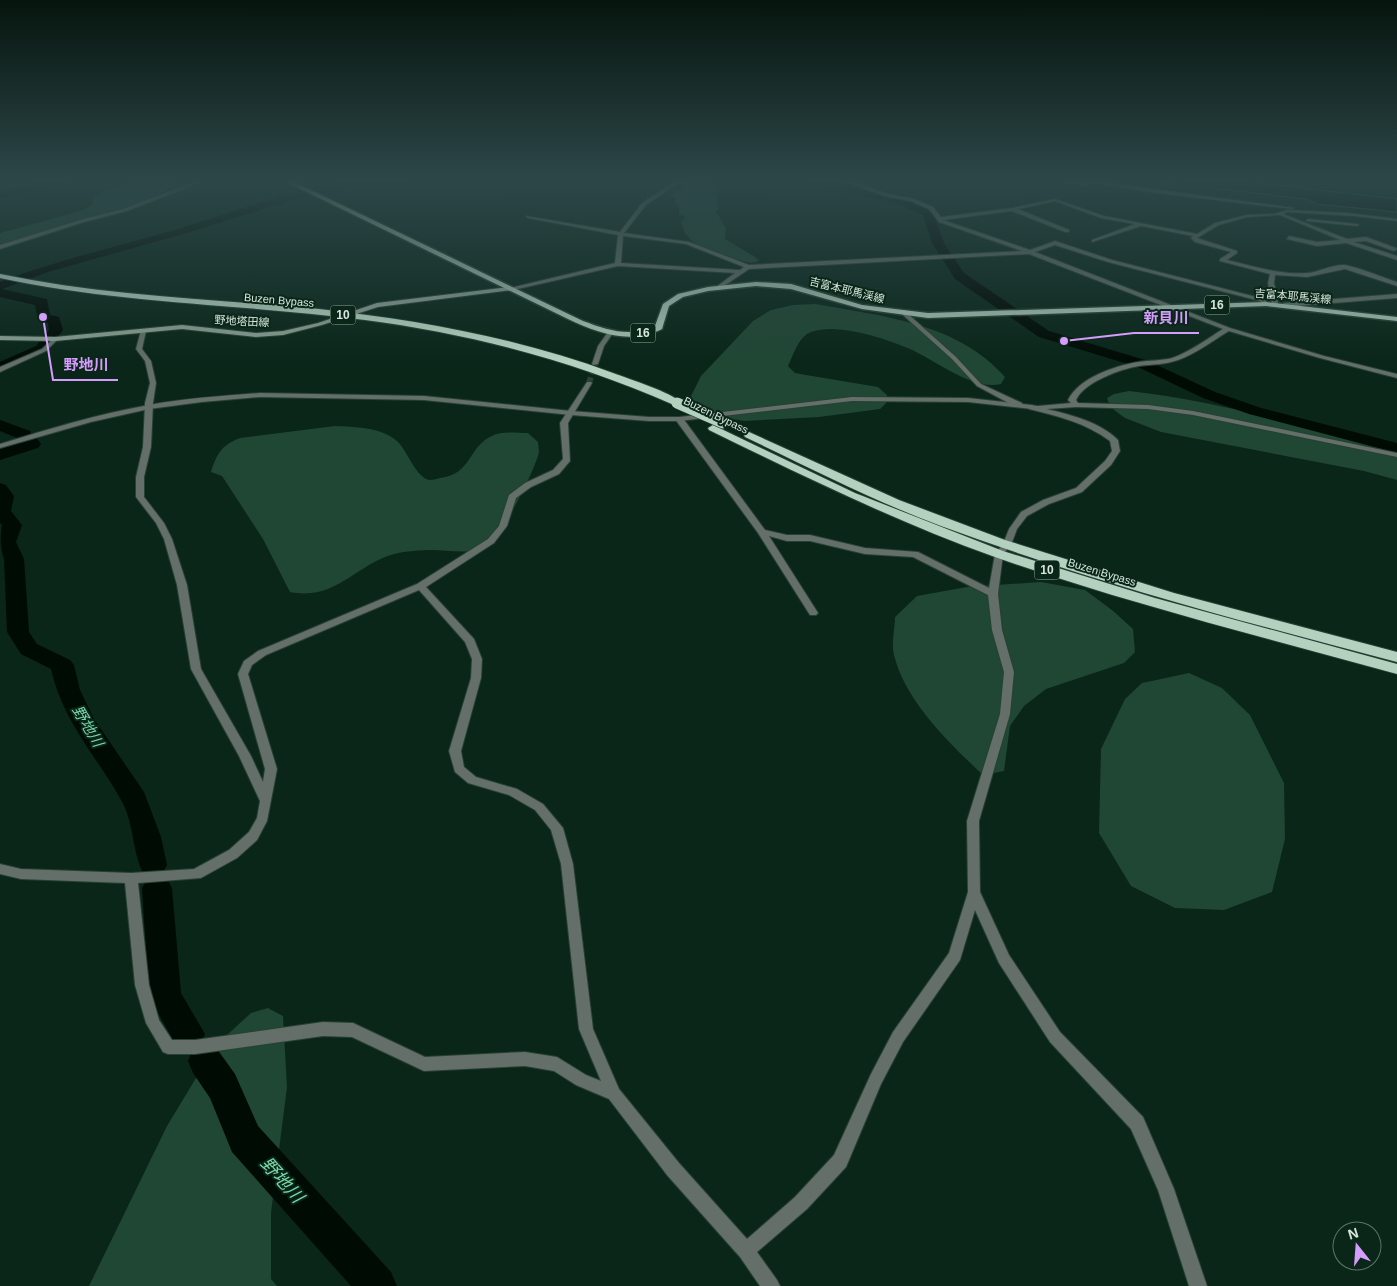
<svg xmlns="http://www.w3.org/2000/svg" width="1397" height="1286" font-family="Helvetica,'Noto Sans JP',sans-serif">
  <style>
    .green { fill: #204634 }
    .water { fill: #000b04; stroke: #404d45 }
    .lines { fill: none; stroke-linecap: round; stroke-linejoin: round }
    .river { fill: #000b04; fill-rule: evenodd }
    .minor-tunnel { stroke: #294336; stroke-width: 6; stroke-dasharray: 6 3; stroke-linecap: butt }
    .minor-casing { stroke: #274134; stroke-width: 2 }
    .tertiary-casing { stroke: #274134; stroke-width: 2 }
    .secondary-casing { stroke: #274134; stroke-width: 2 }
    .primary-casing { stroke: #274134; stroke-width: 3 }
    .trunk-casing { stroke: #274134; stroke-width: 2 }
    .minor { fill: #636f68; fill-rule: evenodd }
    .tertiary { fill: #636f68; fill-rule: evenodd }
    .secondary { fill: #899d92; fill-rule: evenodd }
    .primary { fill: #a6c1b2; fill-rule: evenodd }
    .trunk { fill: #b4d1c0; fill-rule: evenodd }
    .trunk-bridge-casing { stroke: #274134; stroke-width: 12; stroke-linecap: butt }
    .trunk-bridge { stroke: #b4d1c0; stroke-width: 11 }
    .labels { text-anchor: middle; dominant-baseline: central; stroke-width: 4; stroke-linejoin: round; paint-order: stroke }
    .far-street-label { font-size: 11px; fill: #d6e6dd; stroke: #0a2619 }
    .shield { fill: #0a2619; stroke: #99aca2; stroke-width: 1 }
    .shield-label { font-size: 12px; font-weight: bold; fill: #d6e6dd }
    .water-label { font-size: 15px; font-style: italic; fill: #7bd6a8; stroke: #0a2619 }
    .near-water-label { font-size: 18px; font-style: italic; fill: #7bd6a8; stroke: #0a2619 }
    .leader { fill: none; stroke: #d49cfb; stroke-width: 2 }
    .callout-dot { fill: #d49cfb; stroke: #0a2619; stroke-width: 2 }
    .callout-label { font-size: 15px; text-anchor: middle; font-weight: bold; fill: #d49cfb; stroke: #0a2619; stroke-width: 4; stroke-linejoin: round; paint-order: stroke }
  </style>
  <rect width="100%" height="100%" fill="#0a2619"/>
  <g class="green">
    <path d="M 139,181 L 182,181 C 131,213 58,229 0,246 L 0,233 L 84,210 L 92,205 L 93,197 L 108,189 Z"/>
    <path d="M 683,181 L 714,181 C 718,190 715,198 719,207 L 716,212 L 726,228 L 725,239 L 755,257 L 759,261 L 751,263 L 739,260 L 699,245 L 692,241 L 685,233 L 681,222 L 686,217 L 679,214 L 679,206 L 674,202 L 676,200 L 671,194 L 682,189 L 681,186 L 683,184 Z"/>
    <path d="M 815,304 C 882,316 958,323 1005,377 L 1001,384 C 973,391 935,360 910,349 C 885,339 860,330 833,329 C 825,329 813,330 807,334 C 797,341 793,356 788,366 L 795,373 L 806,375 L 878,387 L 887,395 L 886,403 L 880,409 L 819,417 L 744,421 L 697,413 L 689,400 L 701,376 L 753,321 L 771,310 L 793,305 Z"/>
    <path d="M 1129,391 C 1219,401 1309,428 1397,448 L 1397,480 L 1364,471 L 1161,432 L 1125,418 L 1110,407 L 1107,398 L 1114,394 Z"/>
    <path d="M 335,426 C 355,427 382,427 398,442 C 408,452 415,476 429,480 C 432,480 437,479 440,478 C 473,474 467,446 494,435 C 503,431 518,433 528,433 L 538,442 L 539,452 C 536,468 500,541 485,547 C 470,555 449,550 432,550 C 421,550 406,551 394,554 C 355,565 336,601 290,592 L 263,539 L 222,476 L 211,472 C 217,453 222,445 240,438 Z"/>
    <path d="M 1041,582 L 1085,590 L 1112,610 L 1133,629 L 1135,652 L 1124,663 L 1046,689 L 1024,706 L 1010,726 L 1004,771 L 983,775 C 950,744 905,701 894,655 C 891,644 895,628 895,617 L 917,596 L 967,587 Z"/>
    <path d="M 1189,673 L 1222,688 L 1250,715 L 1284,783 L 1285,839 L 1272,892 L 1224,910 L 1175,908 L 1131,886 L 1099,833 L 1101,749 L 1125,699 L 1142,683 Z"/>
    <path d="M 268,1008 L 283,1016 L 287,1087 L 271,1213 L 271,1279 L 277,1286 L 89,1286 L 167,1126 L 216,1045 L 251,1013 Z"/>
  </g>
  <path class="water" d="M 1153,181 L 1239,181 L 1397,199 L 1397,212 L 1317,204 L 1306,199 Z"/>
  <g class="lines">
    <g class="river">
      <path d="M 51,181 L 72,181 L 67,184 L 0,198 L 0,192 Z"/>
      <path d="M 358,181 L 405,181 L 400,184 L 338,189 L 310,195 L 183,234 L 48,272 L 2,289 L 47,299 L 50,315 L 59,317 L 63,330 L 46,352 L 0,373 L 0,362 L 36,346 L 49,330 L 48,323 L 38,320 L 35,305 L 0,297 L 0,282 C 57,260 116,247 175,230 C 235,212 295,186 358,181 Z"/>
      <path d="M 802,181 C 840,181 898,194 932,211 L 944,243 L 964,273 L 1049,331 L 1148,361 L 1215,392 L 1261,408 L 1397,443 L 1397,453 L 1249,414 L 1203,398 L 1138,367 L 1039,337 L 955,279 L 932,243 L 923,215 L 898,204 L 821,188 Z"/>
      <path d="M 0,420 L 30,431 L 32,436 L 36,437 L 41,444 L 38,448 L 0,460 L 0,449 L 22,442 L 22,440 L 0,431 Z"/>
      <path d="M 0,483 L 6,485 L 14,496 L 11,511 L 22,525 L 16,542 L 24,559 L 29,632 L 37,644 L 70,660 L 74,665 L 80,690 L 94,719 L 144,792 L 161,837 L 167,865 L 163,873 L 153,877 L 143,873 C 132,851 134,822 121,800 C 96,755 63,722 51,669 L 21,654 L 7,632 L 4,559 C 0,549 0,536 2,525 L 0,523 Z"/>
      <path d="M 157,876 L 167,879 L 172,888 L 181,993 L 205,1034 L 200,1045 L 188,1050 L 176,1045 L 149,997 L 142,888 L 147,879 Z"/>
      <path d="M 205,1044 L 217,1049 L 235,1074 L 258,1126 L 391,1272 L 397,1286 L 351,1286 L 232,1152 L 210,1098 L 193,1073 L 188,1061 L 193,1049 Z"/>
    </g>
    <path class="minor-tunnel" d="M 589,383 L 595,364"/>
    <defs>
      <g id="minor">
        <path d="M 197,181 L 204,181 L 127,211 L 84,222 L 0,249 L 0,245 L 80,220 L 123,209 Z"/>
        <path d="M 676,181 L 682,181 L 646,205 L 624,233 L 689,242 L 749,265 L 1022,251 L 939,222 L 929,209 L 911,201 L 885,196 L 843,181 L 850,181 L 888,194 L 914,199 L 933,207 L 941,217 L 1013,208 L 1055,199 L 1104,216 L 1197,234 L 1215,223 L 1247,215 L 1274,214 L 1287,210 L 1348,213 L 1397,219 L 1397,221 L 1354,216 L 1287,212 L 1283,214 L 1347,239 L 1366,237 L 1396,248 L 1397,249 L 1394,251 L 1366,241 L 1354,242 L 1397,256 L 1397,260 L 1346,243 L 1317,246 L 1287,239 L 1289,236 L 1317,242 L 1340,240 L 1280,215 L 1247,217 L 1219,225 L 1197,238 L 1237,251 L 1237,253 L 1227,260 C 1253,266 1280,275 1307,273 C 1320,272 1332,264 1345,265 C 1361,268 1381,277 1397,282 L 1397,286 L 1345,269 L 1307,277 L 1275,275 L 1274,283 L 1278,304 L 1275,306 L 1272,304 L 1268,283 L 1270,274 L 1220,261 L 1220,259 L 1231,252 L 1195,242 L 1191,238 L 1193,236 L 1141,226 L 1092,242 L 1092,240 L 1135,224 L 1101,218 L 1055,201 L 1018,209 L 1069,230 L 1069,232 L 1065,232 L 1012,211 L 943,220 L 1030,250 L 1055,241 L 1112,260 L 1264,299 L 1269,304 L 1268,305 L 1264,305 L 1260,301 L 1108,262 L 1055,245 L 1035,252 L 1230,328 L 1324,356 L 1397,374 L 1397,378 L 1320,358 L 1229,331 C 1212,341 1196,354 1178,360 C 1165,365 1152,364 1139,366 C 1121,369 1084,382 1076,400 L 1078,403 L 1148,405 L 1193,411 L 1397,453 L 1397,457 L 1193,415 L 1148,409 L 1076,407 L 1047,409 C 1071,415 1100,422 1118,440 L 1120,451 L 1111,465 L 1082,492 L 1049,504 L 1027,516 L 1017,529 L 1011,545 L 1003,554 L 998,594 L 1002,630 L 1014,672 L 1010,714 L 979,821 L 980,892 L 1009,955 L 1060,1032 L 1143,1117 L 1174,1189 L 1207,1286 L 1189,1286 L 1158,1190 L 1131,1129 L 1050,1042 L 999,963 L 975,910 L 960,960 L 903,1042 L 881,1084 L 846,1167 L 807,1209 L 757,1252 L 777,1280 L 780,1286 L 760,1286 L 740,1257 L 667,1175 L 609,1099 L 576,1085 L 554,1071 L 525,1066 L 424,1071 L 352,1037 L 323,1036 L 195,1054 L 168,1054 L 163,1052 L 146,1023 L 135,985 L 125,883 L 21,879 L 0,874 L 0,864 L 21,869 L 131,873 L 194,869 L 229,850 L 249,832 L 257,818 L 260,801 L 239,756 L 191,669 L 177,585 L 164,539 L 156,523 L 136,497 L 136,477 L 143,447 L 145,403 L 150,383 L 145,361 L 136,349 L 141,330 L 146,331 L 142,349 L 151,361 L 156,383 L 153,403 L 151,447 L 144,477 L 144,497 L 164,523 L 172,539 L 187,585 L 201,669 L 251,756 L 263,782 L 265,769 L 238,674 L 244,661 L 258,651 L 417,584 L 488,539 L 499,526 L 509,495 L 525,483 L 553,470 L 563,459 L 560,423 L 587,382 L 591,382 L 592,383 L 568,423 L 570,461 L 559,474 L 531,487 L 516,498 L 507,526 L 494,543 L 426,587 L 474,639 L 482,659 L 481,678 L 461,751 L 464,767 L 476,777 L 517,789 L 543,804 L 563,828 L 573,864 L 593,1029 L 619,1089 L 679,1163 L 747,1239 L 795,1197 L 834,1155 L 871,1074 L 893,1032 L 949,953 L 968,892 L 967,821 L 1000,714 L 1004,672 L 992,630 L 988,595 L 913,557 L 865,554 L 810,541 L 787,541 L 769,536 L 818,613 L 816,615 L 810,615 L 758,533 L 675,419 L 682,417 L 765,530 L 787,535 L 810,535 L 865,548 L 918,552 L 989,588 L 995,554 L 1003,544 L 1009,529 L 1021,512 L 1043,500 L 1076,488 L 1105,461 L 1112,451 L 1110,441 C 1086,423 1058,416 1029,409 L 1029,405 L 1038,406 L 1071,403 L 1068,400 C 1079,378 1114,366 1138,362 C 1149,360 1161,361 1172,358 C 1190,352 1207,339 1223,329 L 1029,254 L 749,269 L 718,290 L 716,289 L 716,287 L 735,273 L 618,266 L 509,291 L 506,289 L 615,263 L 618,235 L 528,218 L 526,216 L 620,232 L 642,203 ZM 623,236 L 686,244 L 744,267 L 740,270 L 621,263 ZM 419,590 L 465,642 L 472,659 L 471,678 L 449,751 L 455,772 L 468,783 L 509,795 L 535,810 L 551,830 L 561,864 L 579,1029 L 601,1081 L 586,1075 L 557,1057 L 525,1052 L 425,1057 L 353,1023 L 323,1022 L 195,1040 L 172,1040 L 159,1020 L 149,985 L 138,883 L 201,878 L 237,858 L 257,840 L 267,821 L 277,769 L 248,674 L 252,665 L 266,655 Z"/>
        <path d="M 1054,181 L 1069,181 L 1090,185 L 1088,186 Z"/>
        <path d="M 1080,181 L 1093,181 L 1294,208 L 1292,209 L 1156,193 Z"/>
        <path d="M 1308,219 L 1357,224 L 1359,225 L 1357,226 L 1306,221 Z"/>
        <path d="M 1397,294 L 1397,298 L 1284,307 L 1281,305 L 1284,303 Z"/>
        <path d="M 903,313 L 907,313 L 956,357 L 981,384 L 1022,403 L 1022,407 L 1016,407 L 977,386 L 952,359 L 903,315 Z"/>
        <path d="M 608,332 L 613,333 L 604,346 L 598,364 L 593,365 L 592,364 L 598,346 Z"/>
        <path d="M 55,337 L 58,339 L 46,351 L 0,372 L 0,367 L 42,349 Z"/>
      </g>
      <path id="tertiary" d="M 260,393 L 424,396 L 571,411 L 649,417 L 679,417 L 852,397 L 968,398 L 1032,405 L 1036,407 L 1032,409 L 968,402 L 852,401 L 679,421 L 649,421 L 571,415 L 424,400 L 260,397 L 202,402 L 149,409 L 91,422 L 0,448 L 0,444 C 49,429 98,414 149,405 C 186,398 223,396 260,393 Z"/>
      <path id="secondary" d="M 509,287 L 511,288 L 511,290 L 378,307 L 322,325 L 283,335 L 256,337 L 182,329 L 55,341 L 0,340 L 0,336 L 55,337 L 182,325 L 256,333 L 283,331 L 318,323 L 377,303 Z"/>
      <path id="primary" d="M 284,181 L 292,181 L 583,321 C 607,330 631,338 655,326 L 663,304 L 678,294 L 708,287 L 756,282 L 791,284 L 862,305 L 928,313 L 1266,302 L 1397,317 L 1397,321 L 1266,306 L 928,318 L 862,309 L 791,289 L 756,286 L 708,291 L 683,297 L 669,306 L 662,329 C 630,345 598,333 568,319 Z"/>
      <g id="trunk">
        <path d="M 0,274 C 105,296 212,299 319,309 C 418,320 519,338 613,373 C 629,379 671,392 682,403 L 677,406 L 674,405 C 575,361 472,334 365,320 C 243,304 120,304 0,278 Z"/>
        <path d="M 713,425 L 855,493 L 1003,551 L 1155,598 L 1397,664 L 1397,674 C 1263,637 1127,603 995,557 C 897,522 803,476 709,430 L 708,428 Z"/>
        <path d="M 749,432 L 899,500 L 1005,540 L 1174,593 L 1397,652 L 1397,662 C 1244,622 1090,581 941,526 C 874,501 810,468 745,437 L 744,435 Z"/>
      </g>
    </defs>
    <use href="#minor" class="minor-casing"/>
    <use href="#tertiary" class="tertiary-casing"/>
    <use href="#secondary" class="secondary-casing"/>
    <use href="#primary" class="primary-casing"/>
    <use href="#trunk" class="trunk-casing"/>
    <use href="#minor" class="minor"/>
    <use href="#tertiary" class="tertiary"/>
    <use href="#secondary" class="secondary"/>
    <use href="#primary" class="primary"/>
    <use href="#trunk" class="trunk"/>
    <defs>
      <path id="trunk-bridge" d="M 677,403 L 723,423"/>
    </defs>
    <use href="#trunk-bridge" class="trunk-bridge-casing"/>
    <use href="#trunk-bridge" class="trunk-bridge"/>
  </g>
  <linearGradient id="sky" x2="0" y2="1"><stop stop-color="#06150e"/><stop offset="0.5" stop-color="#2d4749"/><stop offset="1" stop-color="#2d4749" stop-opacity="0"/></linearGradient>
  <rect width="1397" height="361" fill="url(#sky)"/>
  <g class="labels">
    <g class="far-street-label">
      <text transform="translate(847 290) rotate(14)">吉富本耶馬渓線</text>
      <text transform="translate(1293 296) rotate(5)">吉富本耶馬渓線</text>
      <text transform="translate(279 300) rotate(5)">Buzen Bypass</text>
      <text transform="translate(242 321) rotate(3)">野地塔田線</text>
      <text transform="translate(716 415) rotate(26)">Buzen Bypass</text>
      <text transform="translate(1102 572) rotate(17)">Buzen Bypass</text>
    </g>
    <g class="shield">
      <rect x="1204.5" y="295.5" width="25" height="19" rx="4"/>
      <rect x="330.5" y="305.5" width="25" height="19" rx="4"/>
      <rect x="630.5" y="323.5" width="25" height="19" rx="4"/>
      <rect x="1034.5" y="560.5" width="25" height="19" rx="4"/>
    </g>
    <g class="shield-label">
      <text x="1217" y="305">16</text>
      <text x="343" y="315">10</text>
      <text x="643" y="333">16</text>
      <text x="1047" y="570">10</text>
    </g>
    <g class="water-label">
      <text transform="translate(88 726) rotate(59)">野地川</text>
    </g>
    <g class="near-water-label">
      <text transform="translate(282 1180) rotate(48)">野地川</text>
    </g>
  </g>
  <path class="leader" d="M1064 341L1134 333H1199M43 317L53 380H118"/>
  <g class="callout-dot">
    <circle cx="1064" cy="341" r="5"/>
    <circle cx="43" cy="317" r="5"/>
  </g>
  <g class="callout-label">
    <text x="1166" y="323">新貝川</text>
    <text x="86" y="370">野地川</text>
  </g>
  <g transform="translate(1357 1246) rotate(343)"><circle r="24" fill="#0a2619" stroke="#5c7367"/>
  <path d="M0-4L9 19L0 12L-9 19Z" fill="#d49cfb"/>
  <text y="-8" font-size="14" font-weight="bold" text-anchor="middle" fill="#d6e6dd">N</text>
  </g>
</svg>
